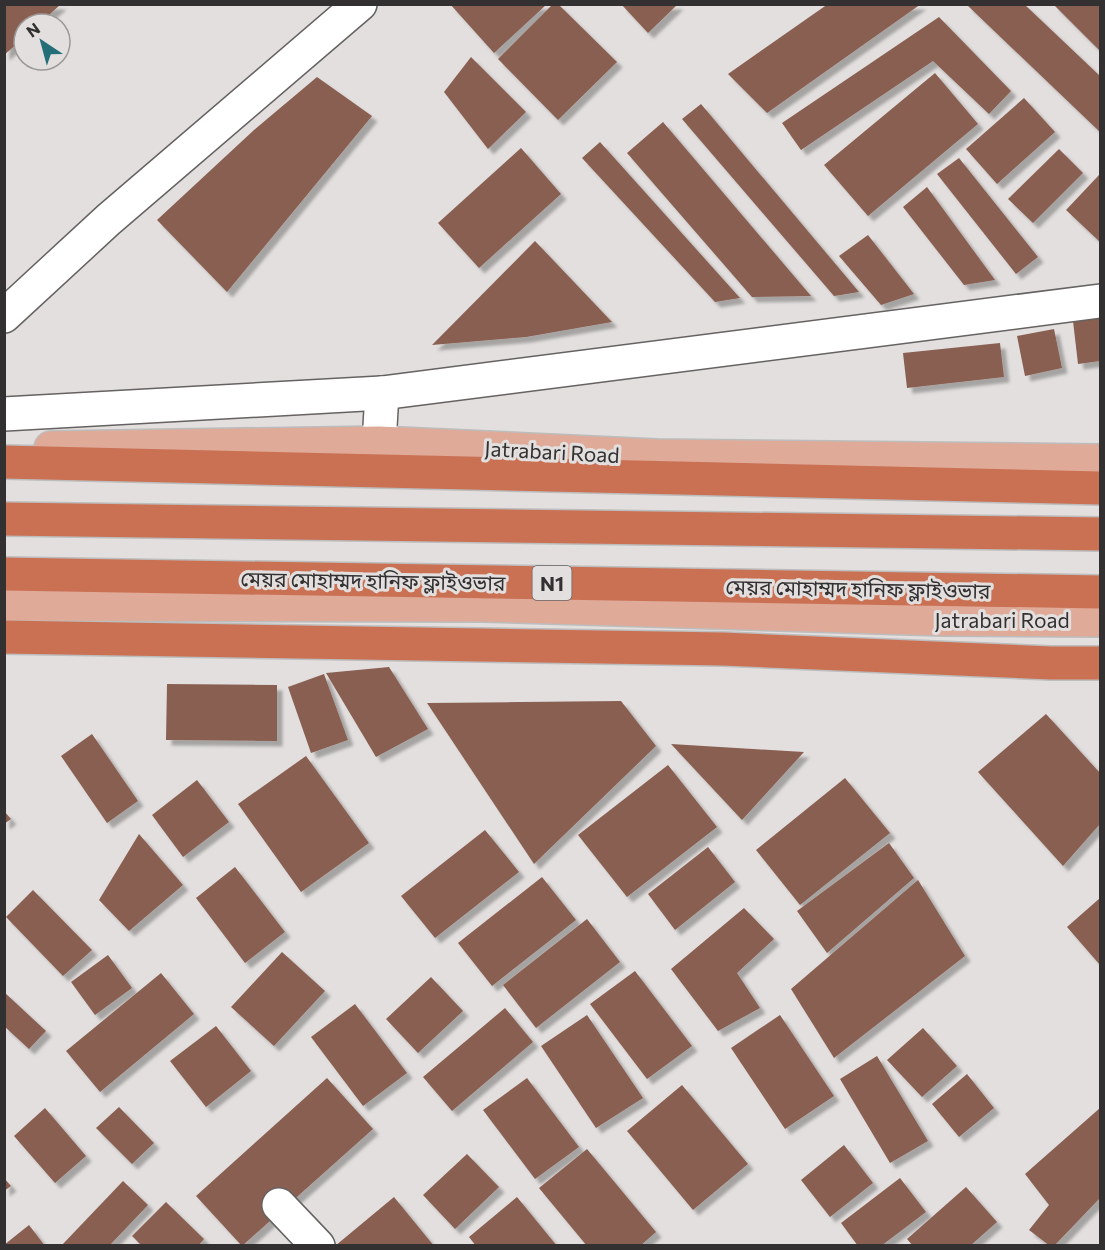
<svg xmlns="http://www.w3.org/2000/svg" width="1105" height="1250" font-family="Commissioner,'Noto Sans Bengali',sans-serif">
  <style>
    .building { fill: #895f51; filter: url(#shadow) }
    .lines { fill: none; stroke-linecap: round; stroke-linejoin: round }
    .minor-casing { stroke: #656261; stroke-width: 36 }
    .major-casing { stroke: #bdbdbd; stroke-width: 36 }
    .highway-casing { stroke: #bdbdbd; stroke-width: 36 }
    .minor { stroke: #fff; stroke-width: 33 }
    .major { stroke: #dfaa98; stroke-width: 33 }
    .highway { stroke: #ca7154; stroke-width: 33 }
    .labels { text-anchor: middle; dominant-baseline: central; stroke-width: 6; stroke-linejoin: round; paint-order: stroke }
    .shield { fill: #e2dfde; stroke: #676464; stroke-width: 1.5 }
    .shield-label { font-size: 20px; font-weight: bold; fill: #323030 }
    .street-label { font-size: 21px; fill: #323030; stroke: #e2dfde }
  </style>
  <defs>
    <filter id="shadow"><feDropShadow dx="5.5" dy="5.5" stdDeviation="1.5" flood-color="#0004"/></filter>
  </defs>
  <rect width="100%" height="100%" fill="#e2dfde"/>
  <g class="building">
    <path d="M 4,4 L 61,4 L 39,24 L 24,24 L 24,38 L 4,55 Z"/>
    <path d="M 450,4 L 547,4 L 494,53 Z"/>
    <path d="M 553,4 L 558,4 L 617,62 L 558,120 L 498,59 Z"/>
    <path d="M 621,4 L 678,4 L 648,33 Z"/>
    <path d="M 828,4 L 921,4 L 767,113 L 728,74 Z"/>
    <path d="M 966,4 L 1024,4 L 1100,76 L 1100,132 Z"/>
    <path d="M 1053,4 L 1100,4 L 1100,51 Z"/>
    <path d="M 939,17 L 1011,91 L 989,114 L 933,61 L 801,150 L 782,123 Z"/>
    <path d="M 471,57 L 526,112 L 488,149 L 444,92 Z"/>
    <path d="M 935,73 L 978,124 L 868,216 L 824,165 Z"/>
    <path d="M 317,77 L 372,116 L 227,292 L 157,220 L 254,130 Z"/>
    <path d="M 1024,98 L 1055,132 L 997,184 L 966,149 Z"/>
    <path d="M 701,104 L 859,292 L 834,296 L 682,119 Z"/>
    <path d="M 663,122 L 811,296 L 752,297 L 627,153 Z"/>
    <path d="M 600,142 L 740,298 L 715,302 L 582,158 Z"/>
    <path d="M 521,148 L 561,194 L 479,268 L 438,223 Z"/>
    <path d="M 1059,149 L 1083,173 L 1033,223 L 1008,199 Z"/>
    <path d="M 959,158 L 1038,257 L 1016,274 L 937,174 Z"/>
    <path d="M 1099,175 L 1100,176 L 1100,242 L 1066,210 Z"/>
    <path d="M 927,187 L 995,280 L 964,285 L 903,207 Z"/>
    <path d="M 868,235 L 914,294 L 881,305 L 839,256 Z"/>
    <path d="M 535,241 L 612,322 L 526,337 L 432,345 Z"/>
    <path d="M 1100,318 L 1100,361 L 1078,364 L 1073,321 Z"/>
    <path d="M 1054,329 L 1062,368 L 1025,376 L 1017,336 Z"/>
    <path d="M 1000,343 L 1004,377 L 907,388 L 903,353 Z"/>
    <path d="M 389,667 L 428,729 L 376,757 L 326,673 Z"/>
    <path d="M 324,674 L 348,740 L 311,753 L 288,687 Z"/>
    <path d="M 167,684 L 277,685 L 277,741 L 166,740 Z"/>
    <path d="M 621,701 L 656,746 L 534,864 L 427,703 Z"/>
    <path d="M 1046,714 L 1100,773 L 1100,824 L 1063,866 L 978,772 Z"/>
    <path d="M 92,734 L 138,801 L 107,823 L 61,756 Z"/>
    <path d="M 671,744 L 804,752 L 742,820 Z"/>
    <path d="M 306,756 L 369,843 L 301,892 L 238,804 Z"/>
    <path d="M 668,765 L 717,827 L 627,897 L 578,835 Z"/>
    <path d="M 845,778 L 890,833 L 800,905 L 756,850 Z"/>
    <path d="M 197,780 L 229,822 L 183,857 L 152,815 Z"/>
    <path d="M 4,811 L 11,819 L 4,824 Z"/>
    <path d="M 485,830 L 519,872 L 435,938 L 401,896 Z"/>
    <path d="M 139,834 L 183,885 L 129,931 L 99,900 Z"/>
    <path d="M 889,843 L 914,878 L 827,953 L 797,911 Z"/>
    <path d="M 708,847 L 735,882 L 675,930 L 648,894 Z"/>
    <path d="M 235,867 L 285,932 L 245,963 L 196,898 Z"/>
    <path d="M 542,877 L 576,920 L 492,986 L 458,943 Z"/>
    <path d="M 918,880 L 965,956 L 834,1058 L 791,989 Z"/>
    <path d="M 33,890 L 92,950 L 63,976 L 6,917 Z"/>
    <path d="M 1100,898 L 1100,965 L 1067,927 Z"/>
    <path d="M 744,908 L 774,939 L 737,973 L 760,1008 L 718,1031 L 671,969 Z"/>
    <path d="M 587,919 L 620,962 L 536,1028 L 503,985 Z"/>
    <path d="M 282,952 L 325,991 L 274,1046 L 231,1007 Z"/>
    <path d="M 108,955 L 132,988 L 95,1015 L 71,982 Z"/>
    <path d="M 635,971 L 692,1046 L 647,1079 L 590,1004 Z"/>
    <path d="M 161,973 L 194,1014 L 100,1092 L 66,1051 Z"/>
    <path d="M 431,977 L 463,1011 L 418,1053 L 386,1019 Z"/>
    <path d="M 4,992 L 46,1031 L 29,1049 L 4,1026 Z"/>
    <path d="M 355,1004 L 407,1073 L 363,1106 L 311,1037 Z"/>
    <path d="M 505,1008 L 533,1042 L 452,1111 L 423,1077 Z"/>
    <path d="M 587,1015 L 643,1098 L 596,1128 L 541,1046 Z"/>
    <path d="M 780,1015 L 834,1096 L 785,1129 L 731,1048 Z"/>
    <path d="M 216,1026 L 251,1071 L 206,1107 L 170,1061 Z"/>
    <path d="M 923,1028 L 957,1066 L 922,1097 L 887,1060 Z"/>
    <path d="M 877,1056 L 928,1141 L 890,1163 L 840,1079 Z"/>
    <path d="M 967,1074 L 994,1108 L 959,1137 L 932,1104 Z"/>
    <path d="M 327,1078 L 373,1129 L 242,1246 L 196,1196 Z"/>
    <path d="M 527,1078 L 579,1147 L 535,1179 L 483,1110 Z"/>
    <path d="M 682,1085 L 748,1164 L 693,1210 L 627,1131 Z"/>
    <path d="M 119,1107 L 154,1143 L 132,1164 L 96,1128 Z"/>
    <path d="M 45,1108 L 86,1156 L 55,1183 L 14,1136 Z"/>
    <path d="M 1100,1108 L 1100,1198 L 1054,1246 L 1050,1246 L 1029,1230 L 1049,1205 L 1025,1174 Z"/>
    <path d="M 844,1145 L 873,1183 L 830,1217 L 801,1180 Z"/>
    <path d="M 587,1149 L 656,1232 L 640,1246 L 587,1246 L 539,1188 Z"/>
    <path d="M 467,1154 L 499,1187 L 455,1229 L 423,1195 Z"/>
    <path d="M 4,1178 L 11,1186 L 4,1191 Z"/>
    <path d="M 900,1178 L 926,1212 L 881,1246 L 858,1246 L 841,1223 Z"/>
    <path d="M 123,1181 L 148,1205 L 109,1246 L 61,1246 Z"/>
    <path d="M 966,1187 L 997,1222 L 970,1246 L 913,1246 L 907,1239 Z"/>
    <path d="M 394,1197 L 434,1246 L 335,1246 Z"/>
    <path d="M 517,1197 L 557,1246 L 476,1246 L 469,1237 Z"/>
    <path d="M 166,1202 L 204,1239 L 198,1246 L 142,1246 L 132,1236 Z"/>
    <path d="M 29,1225 L 45,1246 L 4,1246 L 4,1245 Z"/>
  </g>
  <g class="lines">
    <defs>
      <g id="minor">
        <path d="M 4,316 L 108,220 L 360,4"/>
        <path d="M 4,414 L 382,393 L 1100,301"/>
        <path d="M 379,443 L 382,393"/>
        <path d="M 279,1205 L 318,1246"/>
      </g>
      <g id="major">
        <path d="M 51,448 L 379,443 L 657,456 L 1100,461"/>
        <path d="M 4,604 L 483,605 L 943,619 L 1100,620"/>
      </g>
      <g id="highway">
        <path d="M 4,462 L 1100,488"/>
        <path d="M 4,519 L 1100,534"/>
        <path d="M 4,574 L 1100,592"/>
        <path d="M 4,637 L 723,649 L 1051,663 L 1100,663"/>
      </g>
    </defs>
    <use href="#minor" class="minor-casing"/>
    <use href="#major" class="major-casing"/>
    <use href="#highway" class="highway-casing"/>
    <use href="#minor" class="minor"/>
    <use href="#major" class="major"/>
    <use href="#highway" class="highway"/>
  </g>
  <g class="labels">
    <rect class="shield" x="532.5" y="566" width="39" height="34" rx="4.5"/>
    <g class="shield-label">
      <text x="552" y="583">N1</text>
    </g>
    <g class="street-label">
      <text transform="translate(552 451) rotate(3)">Jatrabari Road</text>
      <text transform="translate(373 580) rotate(1)">মেয়র মোহাম্মদ হানিফ ফ্লাইওভার</text>
      <text transform="translate(858 588) rotate(1)">মেয়র মোহাম্মদ হানিফ ফ্লাইওভার</text>
      <text x="1002" y="619">Jatrabari Road</text>
    </g>
  </g>
  <rect width="1105" height="1250" fill="none" stroke="#323030" stroke-width="12"/>
  <g transform="translate(42 42) rotate(324)"><circle r="28" fill="#e2dfde" stroke="#9c9998" stroke-width="1.5"/>
  <path d="M0-4.5L10 22L0 15L-10 22Z" fill="#246e77"/>
  <text y="-9" font-size="16" font-weight="bold" text-anchor="middle" fill="#323030">N</text>
  </g>
</svg>
